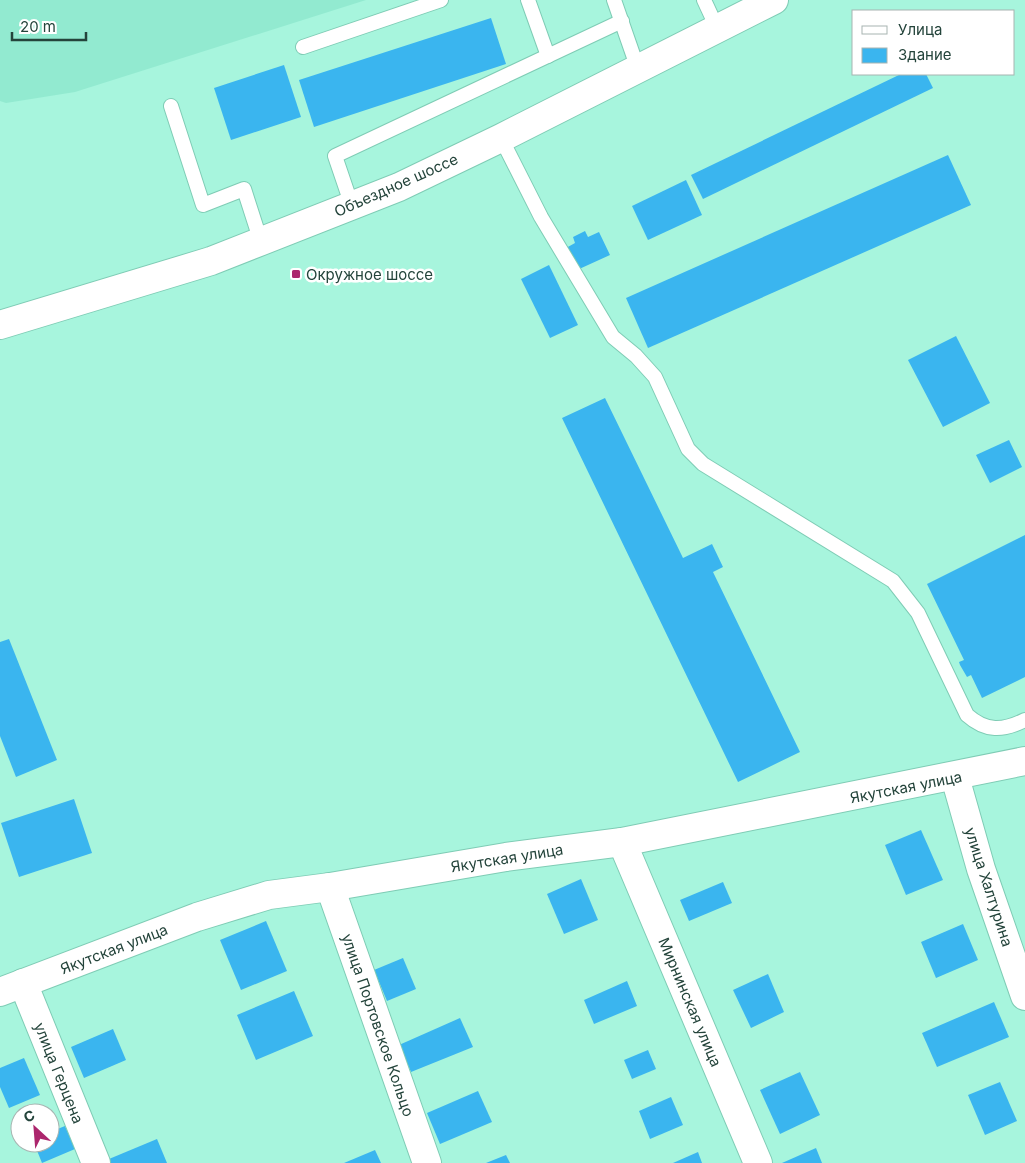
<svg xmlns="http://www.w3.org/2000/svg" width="1025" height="1163" font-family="Inter,sans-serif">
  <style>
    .built { fill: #92ead0 }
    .building { fill: #3ab5ef }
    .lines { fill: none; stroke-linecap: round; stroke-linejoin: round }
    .lane-casing { stroke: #7fccb5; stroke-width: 16 }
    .street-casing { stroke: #7fccb5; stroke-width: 30 }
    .secondary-casing { stroke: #7fccb5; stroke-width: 30 }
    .lane { stroke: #fff; stroke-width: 14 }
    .street { stroke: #fff; stroke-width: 28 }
    .secondary { stroke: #fff; stroke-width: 28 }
    .poi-dot { fill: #ac266d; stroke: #fff; stroke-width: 2 }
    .labels { text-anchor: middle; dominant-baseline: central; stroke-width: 5; stroke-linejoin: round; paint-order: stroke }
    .street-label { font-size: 15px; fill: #24443b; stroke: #fff }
    .poi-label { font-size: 15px; fill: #24443b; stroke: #fff; text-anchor: start }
  </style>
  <rect width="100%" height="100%" fill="#a7f5dd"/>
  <path class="built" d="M 0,0 L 366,0 L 75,92 L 6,103 L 0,101 Z"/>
  <g class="building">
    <path d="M 491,18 L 506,64 L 314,127 L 299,80 Z"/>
    <path d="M 284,65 L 301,117 L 231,140 L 214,88 Z"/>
    <path d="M 901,74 L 926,74 L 933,88 L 703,199 L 691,175 Z"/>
    <path d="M 948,155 L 971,205 L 648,348 L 626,298 Z"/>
    <path d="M 686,180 L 702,215 L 648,240 L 632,206 Z"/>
    <path d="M 585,231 L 588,237 L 599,232 L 610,255 L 577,270 L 566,248 L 575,243 L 573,237 Z"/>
    <path d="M 549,265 L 578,325 L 550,338 L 521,279 Z"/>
    <path d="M 956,336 L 990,403 L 943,427 L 908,360 Z"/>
    <path d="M 605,398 L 683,558 L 712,544 L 723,567 L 713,572 L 800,752 L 738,782 L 562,418 Z"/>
    <path d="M 1009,440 L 1022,467 L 990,483 L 976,455 Z"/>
    <path d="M 1025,535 L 1025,677 L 982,698 L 971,675 L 967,677 L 960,665 L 959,662 L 964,660 L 927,584 Z"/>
    <path d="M 9,639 L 57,760 L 16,777 L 0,736 L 0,642 Z"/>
    <path d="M 74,799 L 92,853 L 19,877 L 1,823 Z"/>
    <path d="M 921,830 L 943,880 L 906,895 L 885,845 Z"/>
    <path d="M 581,879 L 598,920 L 564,934 L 547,894 Z"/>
    <path d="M 723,882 L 732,903 L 689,921 L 680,900 Z"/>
    <path d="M 266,921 L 287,971 L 241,990 L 220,940 Z"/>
    <path d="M 963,924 L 978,960 L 936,978 L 921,942 Z"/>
    <path d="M 403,958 L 416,989 L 387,1001 L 374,970 Z"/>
    <path d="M 768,974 L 784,1012 L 751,1028 L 733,990 Z"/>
    <path d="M 627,981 L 637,1006 L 594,1024 L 584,1000 Z"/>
    <path d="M 294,991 L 313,1036 L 256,1060 L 237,1015 Z"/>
    <path d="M 994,1002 L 1009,1037 L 937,1067 L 922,1033 Z"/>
    <path d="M 460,1018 L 473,1047 L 411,1072 L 399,1045 Z"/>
    <path d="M 113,1029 L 126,1060 L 84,1078 L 71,1047 Z"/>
    <path d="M 648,1050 L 656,1069 L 632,1079 L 624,1060 Z"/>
    <path d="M 24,1058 L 40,1095 L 9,1108 L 0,1087 L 0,1068 Z"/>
    <path d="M 800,1072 L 820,1115 L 780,1134 L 760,1090 Z"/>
    <path d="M 1000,1082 L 1017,1121 L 985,1135 L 968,1095 Z"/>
    <path d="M 478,1091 L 492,1122 L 440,1144 L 427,1113 Z"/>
    <path d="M 671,1097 L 683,1125 L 650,1139 L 639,1111 Z"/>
    <path d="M 65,1126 L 75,1149 L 42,1163 L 34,1143 L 50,1143 L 50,1132 Z"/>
    <path d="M 157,1139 L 167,1163 L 111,1163 L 109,1159 Z"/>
    <path d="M 816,1148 L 822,1163 L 782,1163 Z"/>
    <path d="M 375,1150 L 381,1163 L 344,1163 Z"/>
    <path d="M 698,1152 L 702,1163 L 673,1163 Z"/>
    <path d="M 506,1155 L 510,1163 L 486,1163 Z"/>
  </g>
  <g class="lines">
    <defs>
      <g id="lane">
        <path d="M 528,0 L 548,56"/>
        <path d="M 614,0 L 638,69"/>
        <path d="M 704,0 L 717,28"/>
        <path d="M 303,47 L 441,0"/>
        <path d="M 171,106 L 203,205 L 244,189 L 261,242"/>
        <path d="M 501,138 L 541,217 L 613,337 L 636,356 L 655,377 L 688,449 L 703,464 L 893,581 L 918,613 L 967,715 C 986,732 1003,731 1025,720"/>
        <path d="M 352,206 L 335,156 L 622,21"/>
      </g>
      <g id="street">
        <path d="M 955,777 L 981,869 L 1025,996"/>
        <path d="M 622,842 L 758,1163"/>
        <path d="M 330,887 L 427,1163"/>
        <path d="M 23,983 L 96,1163"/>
        <path d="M 0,992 L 197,917 L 269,895 L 330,887 L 506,857 L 622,842 L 1025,761"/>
      </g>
      <path id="secondary" d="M 0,325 L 211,261 L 399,187 L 501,138 L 774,0"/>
    </defs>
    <use href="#lane" class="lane-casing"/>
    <use href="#street" class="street-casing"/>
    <use href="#secondary" class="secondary-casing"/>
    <use href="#lane" class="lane"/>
    <use href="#street" class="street"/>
    <use href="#secondary" class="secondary"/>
  </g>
  <rect class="poi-dot" x="291" y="269" width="10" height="10" rx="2.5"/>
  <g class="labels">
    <g class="street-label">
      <text transform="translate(396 185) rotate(-24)">Объездное шоссе</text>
      <text transform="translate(906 787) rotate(-11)">Якутская улица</text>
      <text transform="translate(507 858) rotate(-9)">Якутская улица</text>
      <text transform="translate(989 887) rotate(72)">улица Халтурина</text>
      <text transform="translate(114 949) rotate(-21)">Якутская улица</text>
      <text transform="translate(690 1002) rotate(67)">Мирнинская улица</text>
      <text transform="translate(378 1025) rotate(71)">улица Портовское Кольцо</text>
      <text transform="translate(59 1073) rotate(68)">улица Герцена</text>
    </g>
    <g class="poi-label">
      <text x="306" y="274">Окружное шоссе</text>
    </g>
  </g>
  <rect x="852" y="10" width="162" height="65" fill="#ffffff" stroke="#a7b4b1"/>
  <rect x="862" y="26" width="25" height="8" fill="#ffffff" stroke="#a7b4b1"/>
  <text x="898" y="35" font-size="15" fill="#24443b">Улица</text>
  <rect x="862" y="48" width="25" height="15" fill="#3ab5ef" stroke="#a7b4b1"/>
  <text x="898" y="60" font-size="15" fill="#24443b">Здание</text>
  <g transform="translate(35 1128) rotate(334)"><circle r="24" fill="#ffffff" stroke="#a7b4b1"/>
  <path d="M0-4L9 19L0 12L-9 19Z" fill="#ac266d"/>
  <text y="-8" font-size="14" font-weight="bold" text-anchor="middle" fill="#24443b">С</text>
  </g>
  <path d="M12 32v8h74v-8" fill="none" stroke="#24443b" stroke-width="2.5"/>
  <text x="20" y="32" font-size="15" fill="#24443b" stroke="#ffffff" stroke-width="4" paint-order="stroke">20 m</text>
</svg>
